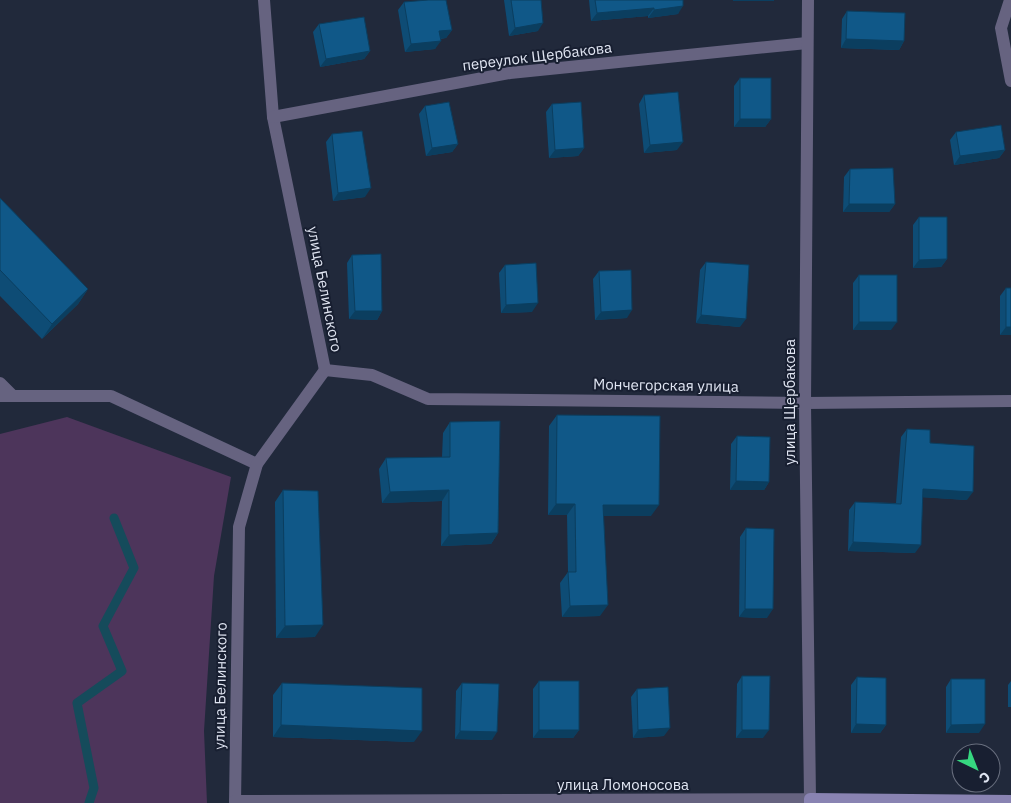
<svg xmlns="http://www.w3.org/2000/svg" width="1011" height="803" font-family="'IBM Plex Sans',sans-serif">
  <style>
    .green { fill: #4d355b }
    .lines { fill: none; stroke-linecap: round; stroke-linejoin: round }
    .stream { stroke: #154b5b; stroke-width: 9 }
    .lane { stroke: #666380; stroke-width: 12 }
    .street { stroke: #666380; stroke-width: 12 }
    .secondary { stroke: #8983b2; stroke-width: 12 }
    .wall { fill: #0e4c75 }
    .shaded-wall { fill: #0b3e5f }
    .building { fill: #105888; stroke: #0b3e5f }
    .labels { text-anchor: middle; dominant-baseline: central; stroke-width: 4; stroke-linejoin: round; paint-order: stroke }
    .street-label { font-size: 15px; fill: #e0e5f2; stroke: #181f31 }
  </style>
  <rect width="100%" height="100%" fill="#21293b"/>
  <path class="green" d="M 67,417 L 231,477 L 214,576 L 204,731 L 207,803 L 0,803 L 0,434 Z"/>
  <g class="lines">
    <path class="stream" d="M 89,803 L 94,788 L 77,703 L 122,671 L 103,626 L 134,568 L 114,518"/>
    <g class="lane">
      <path d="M 1010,0 L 1001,28 L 1011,81"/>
      <path d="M 0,383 L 13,396"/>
      <path d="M 0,396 L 111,396 L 257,464"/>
      <path d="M 235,803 L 239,527 L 257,464 L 325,370"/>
    </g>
    <g class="street">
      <path d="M 264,0 L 273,117 L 325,370 L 372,375 L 428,399 L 805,403 L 1011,401"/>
      <path d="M 273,117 L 510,73 L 807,43"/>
      <path d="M 235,801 L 810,799 L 805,403 L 808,0"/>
    </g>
    <path class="secondary" d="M 810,803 L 810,799 L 1011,801"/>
  </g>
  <g class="wall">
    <path d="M 504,0 L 541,0 L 538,31 L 509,36 Z"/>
    <path d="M 589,0 L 683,0 L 678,14 L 648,18 L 648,16 L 591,21 Z"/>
    <path d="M 404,2 L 452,30 L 446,38 L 440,39 L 435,49 L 405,52 L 398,10 Z"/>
    <path d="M 847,11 L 904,41 L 899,50 L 841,48 L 842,19 Z"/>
    <path d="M 319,24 L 370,51 L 364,59 L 320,67 L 313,32 Z"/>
    <path d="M 740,78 L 771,119 L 765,127 L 734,127 L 734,86 Z"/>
    <path d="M 644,95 L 677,150 L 644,153 L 639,104 Z"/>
    <path d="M 552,104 L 584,148 L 578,156 L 549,158 L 546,112 Z"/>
    <path d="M 425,106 L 458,144 L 452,152 L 426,156 L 419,114 Z"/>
    <path d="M 956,132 L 1005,150 L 999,158 L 954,165 L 950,140 Z"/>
    <path d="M 332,134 L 365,197 L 333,201 L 326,142 Z"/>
    <path d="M 850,169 L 895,204 L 889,212 L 843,212 L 844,177 Z"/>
    <path d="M 0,198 L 88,289 L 78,304 L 42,339 L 0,296 Z"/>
    <path d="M 919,217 L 947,259 L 941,267 L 913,268 L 913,225 Z"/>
    <path d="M 352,255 L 382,311 L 377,320 L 349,319 L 347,263 Z"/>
    <path d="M 706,262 L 740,327 L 696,323 L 700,270 Z"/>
    <path d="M 505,265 L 532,312 L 501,313 L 499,273 Z"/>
    <path d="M 599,271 L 627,318 L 595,320 L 593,279 Z"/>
    <path d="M 859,275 L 891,330 L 853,330 L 853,283 Z"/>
    <path d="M 1006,288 L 1011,335 L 1000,335 L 1000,296 Z"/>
    <path d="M 557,415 L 651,516 L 603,516 L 600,616 L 562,617 L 560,583 L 568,572 L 567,515 L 548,515 L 549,426 Z"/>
    <path d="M 450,422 L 498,533 L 491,544 L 441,546 L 442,501 L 382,503 L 379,469 L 386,458 L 442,457 L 443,433 Z"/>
    <path d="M 907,429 L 930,443 L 967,500 L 922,497 L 915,553 L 848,551 L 849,510 L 855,502 L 896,503 L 901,437 Z"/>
    <path d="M 737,436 L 769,482 L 764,490 L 730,490 L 731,444 Z"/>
    <path d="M 283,490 L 315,637 L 276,638 L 275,502 Z"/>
    <path d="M 746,528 L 767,618 L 739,617 L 740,537 Z"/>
    <path d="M 742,676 L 763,738 L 736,738 L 737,684 Z"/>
    <path d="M 857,677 L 886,725 L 880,733 L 851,733 L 851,685 Z"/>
    <path d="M 951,679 L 979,733 L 946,733 L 946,687 Z"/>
    <path d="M 539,681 L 579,730 L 573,738 L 533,738 L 533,689 Z"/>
    <path d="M 1011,681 L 1011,707 L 1008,707 L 1008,685 Z"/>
    <path d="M 282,683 L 414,742 L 273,737 L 273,695 Z"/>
    <path d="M 462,683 L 492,740 L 455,739 L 456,691 Z"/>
    <path d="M 637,689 L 664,736 L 633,738 L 631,697 Z"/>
  </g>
  <g class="shaded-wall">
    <rect x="733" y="0" width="41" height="1"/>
    <path d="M 683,6 L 678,14 L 648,18 L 654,10 Z"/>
    <path d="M 654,8 L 648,16 L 591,21 L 597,13 Z"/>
    <path d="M 543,23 L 538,31 L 509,36 L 515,28 Z"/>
    <path d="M 452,30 L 446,38 L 434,39 L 439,31 Z"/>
    <path d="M 846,39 L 904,41 L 899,50 L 841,48 Z"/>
    <path d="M 441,41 L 435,49 L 405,52 L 411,44 Z"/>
    <path d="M 370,51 L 364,59 L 320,67 L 326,59 Z"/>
    <path d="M 740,119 L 771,119 L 765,127 L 734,127 Z"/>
    <path d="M 683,142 L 677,150 L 644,153 L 650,145 Z"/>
    <path d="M 458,144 L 452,152 L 426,156 L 432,148 Z"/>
    <path d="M 584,148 L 578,156 L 549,158 L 555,150 Z"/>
    <path d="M 1005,150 L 999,158 L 954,165 L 960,156 Z"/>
    <path d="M 371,188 L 365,197 L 333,201 L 338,193 Z"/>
    <path d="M 849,204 L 895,204 L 889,212 L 843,212 Z"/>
    <path d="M 947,259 L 941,267 L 913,268 L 919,260 Z"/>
    <path d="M 88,289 L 78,304 L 42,339 L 52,324 Z"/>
    <path d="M 538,303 L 532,312 L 501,313 L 506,305 Z"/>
    <path d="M 632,310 L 627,318 L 595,320 L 601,312 Z"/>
    <path d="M 355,311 L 382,311 L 377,320 L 349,319 Z"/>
    <path d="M 701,315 L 746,319 L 740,327 L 696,323 Z"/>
    <path d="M 859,322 L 897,322 L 891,330 L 853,330 Z"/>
    <path d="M 1006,327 L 1011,327 L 1011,335 L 1000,335 Z"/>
    <path d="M 736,481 L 769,482 L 764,490 L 730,490 Z"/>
    <path d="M 923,489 L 973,492 L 967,500 L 917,497 Z"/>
    <path d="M 449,490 L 442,501 L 382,503 L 390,492 Z"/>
    <path d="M 556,504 L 575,504 L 567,515 L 548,515 Z"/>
    <path d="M 603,505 L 659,505 L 651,516 L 595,516 Z"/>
    <path d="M 498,533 L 491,544 L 441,546 L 449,535 Z"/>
    <path d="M 853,542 L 921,545 L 915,553 L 848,551 Z"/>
    <path d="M 608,605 L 600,616 L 562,617 L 570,606 Z"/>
    <path d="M 745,609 L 773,609 L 767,618 L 739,617 Z"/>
    <path d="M 323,625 L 315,637 L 276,638 L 285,626 Z"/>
    <path d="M 856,724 L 886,725 L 880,733 L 851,733 Z"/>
    <path d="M 985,724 L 979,733 L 946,733 L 951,725 Z"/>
    <path d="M 281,725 L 422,731 L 414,742 L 273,737 Z"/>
    <path d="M 670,728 L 664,736 L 633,738 L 638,730 Z"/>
    <path d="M 539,730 L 579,730 L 573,738 L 533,738 Z"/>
    <path d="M 742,730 L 769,730 L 763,738 L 736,738 Z"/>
    <path d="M 460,731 L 497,732 L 492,740 L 455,739 Z"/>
  </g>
  <g class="building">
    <path d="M 428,0 L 446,0 L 452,30 L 439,31 L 441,41 L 411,44 L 404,2 Z"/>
    <path d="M 511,0 L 541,0 L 543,23 L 515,28 Z"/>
    <path d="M 595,0 L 683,0 L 683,6 L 654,10 L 654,8 L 597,13 Z"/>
    <path d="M 847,11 L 905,13 L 904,41 L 846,39 Z"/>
    <path d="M 364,17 L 370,51 L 326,59 L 319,24 Z"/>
    <rect x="740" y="78" width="31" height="41"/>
    <path d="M 678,92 L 683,142 L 650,145 L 644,95 Z"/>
    <path d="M 449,102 L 458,144 L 432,148 L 425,106 Z"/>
    <path d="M 581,102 L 584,148 L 555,150 L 552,104 Z"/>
    <path d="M 1001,125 L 1005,150 L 960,156 L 956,132 Z"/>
    <path d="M 362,131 L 371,188 L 338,193 L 332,134 Z"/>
    <path d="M 893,168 L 895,204 L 849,204 L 850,169 Z"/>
    <path d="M 0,198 L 88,289 L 52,324 L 0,270 Z"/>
    <path d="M 919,217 L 947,217 L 947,259 L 919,260 Z"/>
    <path d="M 381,254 L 382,311 L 355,311 L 352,255 Z"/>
    <path d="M 706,262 L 749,265 L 746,319 L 701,315 Z"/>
    <path d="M 536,263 L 538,303 L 506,305 L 505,265 Z"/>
    <path d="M 631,270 L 632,310 L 601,312 L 599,271 Z"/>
    <rect x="859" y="275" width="38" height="47"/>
    <rect x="1006" y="288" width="5" height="39"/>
    <path d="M 557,415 L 660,416 L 659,505 L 603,505 L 608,605 L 570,606 L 568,572 L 576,572 L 575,504 L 556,504 Z"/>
    <path d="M 500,421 L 498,533 L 449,535 L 449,490 L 390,492 L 386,458 L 450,457 L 450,422 Z"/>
    <path d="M 907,429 L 930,430 L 930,443 L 974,446 L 973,492 L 923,489 L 921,545 L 853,542 L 855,502 L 901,504 Z"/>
    <path d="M 737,436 L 770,437 L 769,482 L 736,481 Z"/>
    <path d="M 283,490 L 318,491 L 323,625 L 285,626 Z"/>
    <path d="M 746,528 L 774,529 L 773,609 L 745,609 Z"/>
    <path d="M 742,676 L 770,676 L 769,730 L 742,730 Z"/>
    <path d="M 857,677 L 886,678 L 886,725 L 856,724 Z"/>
    <path d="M 951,679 L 985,679 L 985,724 L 951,725 Z"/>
    <rect x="539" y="681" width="40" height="49"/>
    <path d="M 282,683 L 422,688 L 422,731 L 281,725 Z"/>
    <path d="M 462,683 L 499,684 L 497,732 L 460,731 Z"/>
    <path d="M 668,687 L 670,728 L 638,730 L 637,689 Z"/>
  </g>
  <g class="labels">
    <g class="street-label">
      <text transform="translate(537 56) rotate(-7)">переулок Щербакова</text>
      <text transform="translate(325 289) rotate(79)">улица Белинского</text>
      <text transform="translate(666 385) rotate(1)">Мончегорская улица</text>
      <text transform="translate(789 402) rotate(-90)">улица Щербакова</text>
      <text transform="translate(220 686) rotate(-89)">улица Белинского</text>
      <text x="623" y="784">улица Ломоносова</text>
    </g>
  </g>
  <g transform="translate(976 768) rotate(137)"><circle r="24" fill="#181f31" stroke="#686e7e"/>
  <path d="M0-4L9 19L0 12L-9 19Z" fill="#36d880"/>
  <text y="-8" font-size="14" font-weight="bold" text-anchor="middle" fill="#e0e5f2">С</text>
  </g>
</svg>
